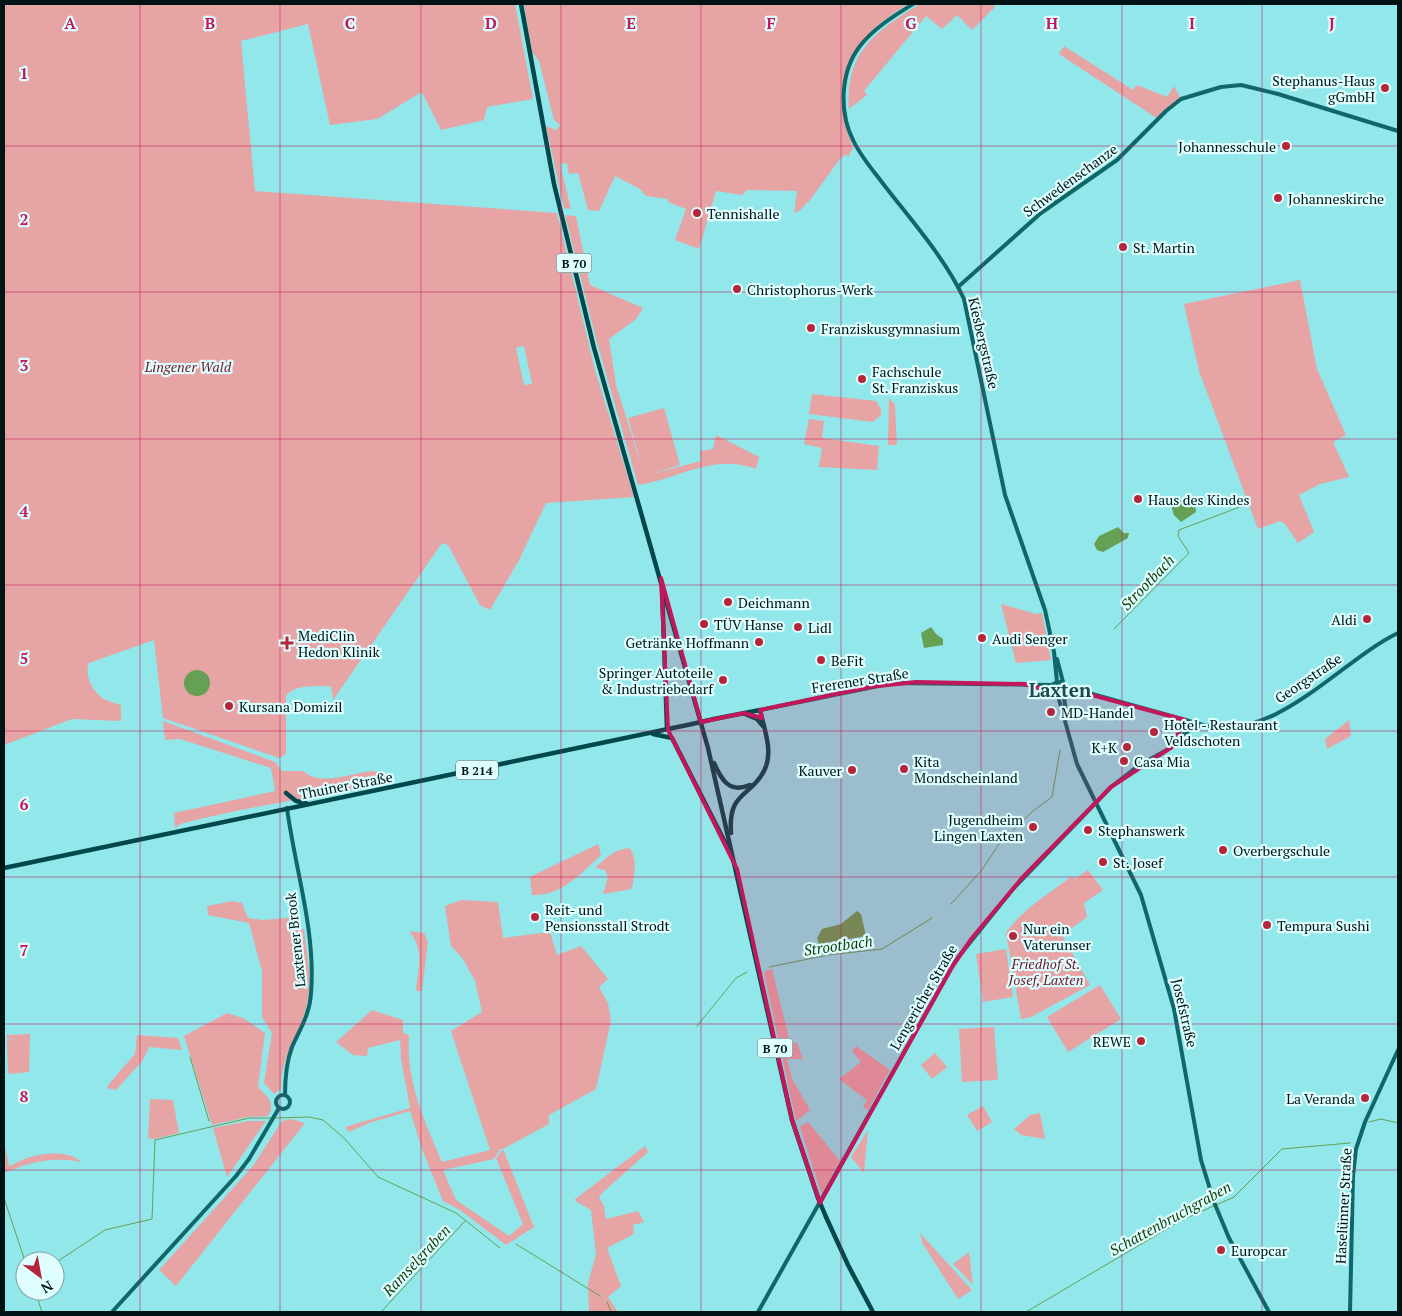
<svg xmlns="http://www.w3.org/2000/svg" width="1402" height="1316" font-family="'PT Serif',serif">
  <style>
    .green { fill: #e7a4a5; fill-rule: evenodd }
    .water { fill: #66a054 }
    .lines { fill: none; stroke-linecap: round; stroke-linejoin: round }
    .stream { stroke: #66a054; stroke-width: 1 }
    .secondary { stroke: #10676a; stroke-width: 4 }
    .primary { stroke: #00484b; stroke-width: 4.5 }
    .primary-bridge { stroke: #00484b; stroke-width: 4.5 }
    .marked { fill: #c2185b; fill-opacity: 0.2; stroke: #c2185b; stroke-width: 4; stroke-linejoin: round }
    .grid { fill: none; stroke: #c2185b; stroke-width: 1; stroke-opacity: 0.55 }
    .poi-dot { fill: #b7253b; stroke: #defeff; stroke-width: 2 }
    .labels { text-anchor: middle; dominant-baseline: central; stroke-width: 4.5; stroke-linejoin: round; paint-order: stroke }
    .shield { fill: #defeff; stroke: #435a5b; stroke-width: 1 }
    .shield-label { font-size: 12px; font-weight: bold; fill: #001415 }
    .poi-label { font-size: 14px; fill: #001415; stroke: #defeff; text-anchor: start }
    .street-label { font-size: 14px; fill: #001415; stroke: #defeff }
    .park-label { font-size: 14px; font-style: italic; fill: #711724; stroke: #defeff }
    .water-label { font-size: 15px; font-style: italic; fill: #153c05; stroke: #defeff }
    .district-label { font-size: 19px; font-weight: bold; fill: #1c494b; stroke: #defeff }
    .grid-label { font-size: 16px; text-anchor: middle; font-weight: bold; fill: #c2185b; stroke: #defeff; stroke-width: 4.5; stroke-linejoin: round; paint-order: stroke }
  </style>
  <rect width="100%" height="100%" fill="#92e7ea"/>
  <g class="green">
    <path d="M 4,4 L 515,4 L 533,99 L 487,107 L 484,120 L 441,130 L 422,92 L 377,119 L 330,125 L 308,24 L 241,41 L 255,191 L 557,213 L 595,370 L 634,497 L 546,503 L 519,560 L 490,610 L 480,605 L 448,545 L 442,543 L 333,700 L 331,686 C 317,687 295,683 286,696 L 286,754 L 279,758 L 163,718 L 154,640 L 89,663 C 84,674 92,690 101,697 C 106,701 115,703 121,705 L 121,721 L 72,719 L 4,745 ZM 524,346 L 532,384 L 524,385 L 516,348 Z"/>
    <path d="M 524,4 L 908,4 C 847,41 830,79 853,148 L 848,157 L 846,154 L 840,159 L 810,200 L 799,211 L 794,213 L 797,191 L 747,190 L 742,195 L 716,191 L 699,249 L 675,240 L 686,209 L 668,202 L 668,199 L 646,196 L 640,189 L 615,176 L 599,211 L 588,210 L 578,173 L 569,174 L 567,163 L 560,164 L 571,209 L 564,208 L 546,126 L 556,130 L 560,125 L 554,120 L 539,61 L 532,52 Z"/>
    <path d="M 920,4 L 992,4 L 995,7 L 972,30 L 957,15 L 942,29 L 926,16 L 864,91 L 867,95 L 849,109 C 845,52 876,31 920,4 Z"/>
    <path d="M 1064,46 L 1133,90 L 1137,85 L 1167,97 L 1174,86 L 1180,97 L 1158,119 L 1059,54 Z"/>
    <path d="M 565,215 L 576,216 L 590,285 L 643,308 L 636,319 L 609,339 L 616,385 L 643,471 L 628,418 L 664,408 L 680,465 L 652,474 L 701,461 L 700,451 L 713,449 L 716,435 L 759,457 L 756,469 C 712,453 680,479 638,485 L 596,339 Z"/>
    <path d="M 1300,280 L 1317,369 L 1346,435 L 1333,442 L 1349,477 L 1320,484 L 1299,495 L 1314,532 L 1298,543 L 1285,524 L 1280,521 L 1258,529 L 1199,371 L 1184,304 Z"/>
    <path d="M 812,394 L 876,401 L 881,409 L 881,415 L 873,422 L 809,414 Z"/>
    <path d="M 889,398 L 895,405 L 897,445 L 888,445 Z"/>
    <path d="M 809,419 L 824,421 L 822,438 L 879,446 L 877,470 L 819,467 L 822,448 L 804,444 Z"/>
    <path d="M 1001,604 L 1036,614 L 1042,613 L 1051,660 L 1016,663 Z"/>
    <path d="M 1349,720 L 1351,736 L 1327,749 L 1325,739 Z"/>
    <path d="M 163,721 L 275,762 L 282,771 L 303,771 C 321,787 351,773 372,771 L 378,772 L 393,781 C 322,796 250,806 180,824 L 175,828 L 174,813 L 275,791 L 271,768 L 180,739 L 165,740 Z"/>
    <path d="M 598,844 L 601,855 C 582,873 560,897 532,895 L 530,877 Z"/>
    <path d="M 630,848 C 638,861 634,875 632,889 L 603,894 L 608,877 L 605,870 L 595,868 C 606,858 614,849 630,848 Z"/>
    <path d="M 1088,870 L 1103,890 L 1084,903 L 1087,917 L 1062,935 L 1090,985 L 1031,1017 L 1021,1019 L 1006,933 C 1021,910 1050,893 1072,876 L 1075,879 Z"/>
    <path d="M 461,900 L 498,902 L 503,938 L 550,932 L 557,955 L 581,946 L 608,979 L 599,987 L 608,1003 L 611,1021 L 596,1089 L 549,1115 L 549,1124 L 503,1149 L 534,1227 L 506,1245 L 460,1210 L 443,1201 L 422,1149 L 410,1111 L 369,1123 L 349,1132 L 345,1127 L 410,1108 L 401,1059 L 400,1040 L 368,1048 L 367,1056 L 353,1055 L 336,1042 L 372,1010 L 403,1020 L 403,1033 L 409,1035 C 406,1082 424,1120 442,1162 L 490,1150 L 451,1031 L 482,1012 L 475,981 L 463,959 L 451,946 L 445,906 ZM 500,1149 L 503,1149 L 496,1158 L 523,1224 L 509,1236 L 456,1200 L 443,1170 L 494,1159 Z"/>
    <path d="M 233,901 L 242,903 L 248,918 L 263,920 L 298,917 L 301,929 L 304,930 C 307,954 313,984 306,1008 C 298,1038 281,1055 281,1089 L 274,1094 L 264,1083 L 272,1033 L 262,1017 L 262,971 L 249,923 L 208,915 L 207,906 Z"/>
    <path d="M 409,931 L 424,933 L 428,942 L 422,991 L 416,991 C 418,968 425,950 409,931 Z"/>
    <path d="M 1006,949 L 1013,997 L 983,1002 L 976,954 Z"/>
    <path d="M 772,969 L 790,1042 L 797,1043 L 803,1059 L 787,1059 L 792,1079 L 810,1110 L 796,1121 L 764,972 Z"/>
    <path d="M 1100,985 L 1121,1019 L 1068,1052 L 1047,1017 Z"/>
    <path d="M 227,1013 L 243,1018 L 265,1033 L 258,1087 C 267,1096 276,1103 268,1116 L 247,1117 L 212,1125 L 184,1036 Z"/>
    <path d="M 994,1027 L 998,1080 L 962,1082 L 959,1029 Z"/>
    <path d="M 30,1034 L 29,1072 L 8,1074 L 7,1040 L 13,1039 L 7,1039 L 7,1035 Z"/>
    <path d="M 137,1035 L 178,1038 L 182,1050 L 149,1047 L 143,1060 L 116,1090 L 107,1088 L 109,1084 L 135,1054 Z"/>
    <path d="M 856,1046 L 890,1070 L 868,1110 L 863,1107 L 867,1100 L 839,1079 L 861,1062 L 852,1051 Z"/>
    <path d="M 935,1053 L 947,1067 L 932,1079 L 921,1065 Z"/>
    <path d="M 150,1099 L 173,1100 L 179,1133 L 154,1139 L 148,1138 Z"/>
    <path d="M 983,1106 L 992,1122 L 977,1131 L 967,1115 Z"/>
    <path d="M 1040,1113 L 1045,1139 L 1021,1135 L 1014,1129 L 1030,1115 Z"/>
    <path d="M 291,1119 L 305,1123 L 176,1286 L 159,1270 L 253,1166 L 282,1121 Z"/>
    <path d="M 248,1121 L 266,1121 L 227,1177 L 213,1128 Z"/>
    <path d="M 808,1122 L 840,1161 L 822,1195 L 800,1127 Z"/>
    <path d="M 868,1130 L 864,1173 L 851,1157 Z"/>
    <path d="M 4,1141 L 9,1166 C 15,1164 21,1160 27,1158 C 43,1153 69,1150 81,1162 C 55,1156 28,1162 4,1173 Z"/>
    <path d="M 645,1146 L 648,1152 L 602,1193 L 599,1198 L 604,1206 L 606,1219 L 638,1211 L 644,1222 L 633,1225 L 634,1234 L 607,1248 L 621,1286 L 608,1297 L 618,1312 L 589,1312 L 588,1283 L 596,1254 L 591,1210 L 574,1200 Z"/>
    <path d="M 920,1233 L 971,1289 L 971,1291 L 958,1299 L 923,1244 Z"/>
    <path d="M 969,1252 L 973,1285 L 953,1264 Z"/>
  </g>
  <g class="water">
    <path d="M 1189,498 L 1195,505 L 1196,512 L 1181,522 L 1174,515 L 1171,505 L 1173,502 Z"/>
    <path d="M 1118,527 L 1124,533 L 1129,533 L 1128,538 L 1103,552 L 1097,550 L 1094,544 L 1099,536 Z"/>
    <path d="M 931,627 L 936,634 L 943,639 L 943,645 L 924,648 L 921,633 Z"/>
    <circle cx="197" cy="683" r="13"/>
    <path d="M 857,911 L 861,914 L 866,936 L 819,944 L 817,938 L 822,929 L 841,924 Z"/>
  </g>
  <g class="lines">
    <g class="stream">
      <path d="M 1114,629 L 1189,553 L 1178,536 L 1179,530 L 1245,505"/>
      <path d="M 951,904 L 981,871 L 999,844 L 1033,811 L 1052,797 L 1060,750"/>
      <path d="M 769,967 L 828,955 L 882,949 L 932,918"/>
      <path d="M 697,1026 L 736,978 L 747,972"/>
      <path d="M 190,1057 L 209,1121"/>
      <path d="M 276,1118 L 309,1117 L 323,1120 L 344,1138 L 378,1177 L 456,1213 L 500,1248"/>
      <path d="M 1369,1122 L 1381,1119 L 1398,1123"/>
      <path d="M 4,1198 L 25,1261"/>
      <path d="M 516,1244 L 600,1296"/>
      <path d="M 55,1263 L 105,1230 L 152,1219 L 155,1140 L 249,1118 L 272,1118"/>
      <path d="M 35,1291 L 42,1312"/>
      <path d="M 607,1302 L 611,1312"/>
      <path d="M 381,1312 L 465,1221"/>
      <path d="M 1026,1312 L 1182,1220 L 1234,1197 L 1282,1149 L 1350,1143"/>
    </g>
    <g class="secondary">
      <path d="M 913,4 C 894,16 874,28 860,46 C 840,72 839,112 853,140 C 860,155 871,168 881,181 C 909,218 944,256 964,299 L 1005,495 L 1045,610 L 1054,652 L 1057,682"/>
      <path d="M 958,287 L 1041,213 L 1117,160 L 1166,111 L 1181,99 L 1221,87 L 1241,85 L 1278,94 L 1398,131"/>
      <path d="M 1057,659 L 1063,682"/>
      <path d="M 1031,685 L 1053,690"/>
      <path d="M 1067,687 L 1207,726 C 1278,740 1340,661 1398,633"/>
      <path d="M 1066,692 L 1086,694"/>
      <path d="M 1064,695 L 1066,715"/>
      <path d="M 1058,696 L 1077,764 L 1141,895 L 1174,1009 L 1201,1160 L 1214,1202 L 1229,1238 L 1269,1312"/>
      <path d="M 760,710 L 893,683 L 1051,685 L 1061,682 L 1067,687 L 1065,693 L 1060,696 L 1055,693 L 1053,689 L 1055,683"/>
      <path d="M 1177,739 L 1194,727 L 1201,726"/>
      <path d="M 285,1095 C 285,1079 286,1063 292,1047 C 300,1029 310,1014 311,993 C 316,931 295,869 287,808"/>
      <circle cx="283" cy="1102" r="7"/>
      <path d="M 112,1312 L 236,1176 L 249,1159 L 279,1108"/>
      <path d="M 758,1312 L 956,960 L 1013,889 L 1111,787 L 1138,766 L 1172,747 L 1185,720"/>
      <path d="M 1350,1312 L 1353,1176 L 1356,1149 L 1365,1122 L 1398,1050"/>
    </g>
    <g class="primary">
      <path d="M 521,4 L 554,184 L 594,348 L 708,748 L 792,1120 L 818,1198"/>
      <path d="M 662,587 L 667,729"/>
      <path d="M 745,714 L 757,719 L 763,726"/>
      <path d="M 714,719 L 760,710 C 764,729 774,752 764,771 C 750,798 728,791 731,833"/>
      <path d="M 653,734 L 672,738 L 731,854"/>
      <path d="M 714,763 C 721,779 729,794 750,785"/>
      <path d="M 286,793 L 296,801 L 306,803"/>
      <path d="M 4,868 L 692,724"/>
      <path d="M 826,1217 L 848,1265 L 873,1312"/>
    </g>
    <g class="primary-bridge">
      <path d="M 692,724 L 714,719"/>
      <path d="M 818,1198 L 826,1217"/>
    </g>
  </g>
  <path class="marked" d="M 661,578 L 701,722 L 744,713 L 762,718 L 760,710 L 869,687 L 916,682 L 1024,684 L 1059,693 L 1088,694 L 1185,720 L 1172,747 L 1111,787 L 1022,878 L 972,938 L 952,967 L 820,1203 L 792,1120 L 737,869 L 668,730 Z"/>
  <path class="grid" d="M 140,4 L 140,1312M 280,4 L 280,1312M 421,4 L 421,1312M 561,4 L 561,1312M 701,4 L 701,1312M 841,4 L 841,1312M 981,4 L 981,1312M 1122,4 L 1122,1312M 1262,4 L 1262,1312M 4,146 L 1398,146M 4,292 L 1398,292M 4,439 L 1398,439M 4,585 L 1398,585M 4,731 L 1398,731M 4,877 L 1398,877M 4,1024 L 1398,1024M 4,1170 L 1398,1170"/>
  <g class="poi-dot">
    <circle cx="1385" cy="88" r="5"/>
    <circle cx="1286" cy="146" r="5"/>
    <circle cx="1278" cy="198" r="5"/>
    <circle cx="697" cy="213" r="5"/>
    <circle cx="1123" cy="247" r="5"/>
    <circle cx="737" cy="289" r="5"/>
    <circle cx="811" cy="328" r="5"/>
    <circle cx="862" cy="379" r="5"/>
    <circle cx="1138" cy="499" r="5"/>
    <circle cx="728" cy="602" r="5"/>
    <circle cx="1367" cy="619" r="5"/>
    <circle cx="704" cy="624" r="5"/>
    <circle cx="798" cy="627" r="5"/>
    <circle cx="982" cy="638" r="5"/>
    <circle cx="759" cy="642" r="5"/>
    <path d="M284.5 635.5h5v5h5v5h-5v5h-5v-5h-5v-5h5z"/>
    <circle cx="821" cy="660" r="5"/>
    <circle cx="723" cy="680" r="5"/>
    <circle cx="229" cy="706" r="5"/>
    <circle cx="1051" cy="712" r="5"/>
    <circle cx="1154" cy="732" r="5"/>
    <circle cx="1127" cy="747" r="5"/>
    <circle cx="1124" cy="761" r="5"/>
    <circle cx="904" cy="769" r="5"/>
    <circle cx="852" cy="770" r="5"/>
    <circle cx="1033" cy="827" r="5"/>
    <circle cx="1088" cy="830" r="5"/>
    <circle cx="1223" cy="850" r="5"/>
    <circle cx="1103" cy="862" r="5"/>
    <circle cx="535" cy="917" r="5"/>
    <circle cx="1267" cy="925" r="5"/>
    <circle cx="1013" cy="936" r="5"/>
    <circle cx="1141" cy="1041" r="5"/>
    <circle cx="1365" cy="1098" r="5"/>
    <circle cx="1221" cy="1250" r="5"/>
  </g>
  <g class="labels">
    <g class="shield">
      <rect x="556.5" y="253.5" width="35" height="19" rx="4"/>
      <rect x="456" y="760.5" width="42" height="19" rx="4"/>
      <rect x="757.5" y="1038.5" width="35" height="19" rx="4"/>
    </g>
    <g class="shield-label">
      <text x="574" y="263">B 70</text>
      <text x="477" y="770">B 214</text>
      <text x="775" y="1048">B 70</text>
    </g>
    <g class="poi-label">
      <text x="1375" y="80" text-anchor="end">Stephanus-Haus<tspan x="1375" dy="16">gGmbH</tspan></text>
      <text x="1276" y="146" text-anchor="end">Johannesschule</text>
      <text x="1288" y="198">Johanneskirche</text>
      <text x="707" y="213">Tennishalle</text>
      <text x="1133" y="247">St. Martin</text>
      <text x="747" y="289">Christophorus-Werk</text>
      <text x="821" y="328">Franziskusgymnasium</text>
      <text x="872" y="371">Fachschule<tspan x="872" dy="16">St. Franziskus</tspan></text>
      <text x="1148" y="499">Haus des Kindes</text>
      <text x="738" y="602">Deichmann</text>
      <text x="1357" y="619" text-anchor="end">Aldi</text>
      <text x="714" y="624">TÜV Hanse</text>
      <text x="808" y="627">Lidl</text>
      <text x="298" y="635">MediClin<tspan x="298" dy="16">Hedon Klinik</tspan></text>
      <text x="992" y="638">Audi Senger</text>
      <text x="749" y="642" text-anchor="end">Getränke Hoffmann</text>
      <text x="831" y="660">BeFit</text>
      <text x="713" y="672" text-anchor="end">Springer Autoteile<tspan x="713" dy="16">&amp; Industriebedarf</tspan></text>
      <text x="239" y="706">Kursana Domizil</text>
      <text x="1061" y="712">MD-Handel</text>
      <text x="1164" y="724">Hotel - Restaurant<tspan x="1164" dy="16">Veldschoten</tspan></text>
      <text x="1117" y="747" text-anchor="end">K+K</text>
      <text x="914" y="761">Kita<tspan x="914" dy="16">Mondscheinland</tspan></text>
      <text x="1134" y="761">Casa Mia</text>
      <text x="842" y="770" text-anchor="end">Kauver</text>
      <text x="1023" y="819" text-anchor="end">Jugendheim<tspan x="1023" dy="16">Lingen Laxten</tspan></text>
      <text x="1098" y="830">Stephanswerk</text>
      <text x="1233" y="850">Overbergschule</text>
      <text x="1113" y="862">St. Josef</text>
      <text x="545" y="909">Reit- und<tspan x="545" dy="16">Pensionsstall Strodt</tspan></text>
      <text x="1277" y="925">Tempura Sushi</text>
      <text x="1023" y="928">Nur ein<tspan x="1023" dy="16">Vaterunser</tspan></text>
      <text x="1131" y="1041" text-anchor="end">REWE</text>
      <text x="1355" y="1098" text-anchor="end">La Veranda</text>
      <text x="1231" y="1250">Europcar</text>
    </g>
    <g class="street-label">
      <text transform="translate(1070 180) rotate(-36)">Schwedenschanze</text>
      <text transform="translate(984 343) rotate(77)">Kiesbergstraße</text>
      <text transform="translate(1308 678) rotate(-34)">Georgstraße</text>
      <text transform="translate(860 680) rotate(-9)">Frerener Straße</text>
      <text transform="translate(346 785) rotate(-11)">Thuiner Straße</text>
      <text transform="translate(295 940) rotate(-96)">Laxtener Brook</text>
      <text transform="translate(923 997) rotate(-60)">Lengericher Straße</text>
      <text transform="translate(1185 1013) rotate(77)">Josefstraße</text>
      <text transform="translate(1343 1206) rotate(-87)">Haselünner Straße</text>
    </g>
    <g class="park-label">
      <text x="188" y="366">Lingener Wald</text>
      <text x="1046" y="963">Friedhof St.<tspan x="1046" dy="16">Josef, Laxten</tspan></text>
    </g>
    <g class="water-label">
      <text transform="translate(1147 582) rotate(-46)">Strootbach</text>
      <text transform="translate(838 945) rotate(-8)">Strootbach</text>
      <text transform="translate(1170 1218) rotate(-29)">Schattenbruchgraben</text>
      <text transform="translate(416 1260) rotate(-47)">Ramselgraben</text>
    </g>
    <g class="district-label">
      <text x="1060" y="689">Laxten</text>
    </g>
  </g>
  <g class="grid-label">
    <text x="70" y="29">A</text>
    <text x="210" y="29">B</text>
    <text x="350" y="29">C</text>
    <text x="491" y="29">D</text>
    <text x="631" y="29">E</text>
    <text x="771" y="29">F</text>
    <text x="911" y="29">G</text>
    <text x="1052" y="29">H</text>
    <text x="1192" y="29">I</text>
    <text x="1332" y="29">J</text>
    <text x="24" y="79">1</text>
    <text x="24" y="225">2</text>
    <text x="24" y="371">3</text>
    <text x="24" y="517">4</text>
    <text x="24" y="664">5</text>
    <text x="24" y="810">6</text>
    <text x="24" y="956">7</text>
    <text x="24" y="1102">8</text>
  </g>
  <rect width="1402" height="1316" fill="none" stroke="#001415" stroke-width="10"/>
  <g transform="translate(40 1276) rotate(148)"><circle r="24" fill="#defeff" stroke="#85a0a1"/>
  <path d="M0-4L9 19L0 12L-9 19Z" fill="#b7253b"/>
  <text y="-8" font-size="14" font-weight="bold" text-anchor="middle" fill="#001415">N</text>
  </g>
</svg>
